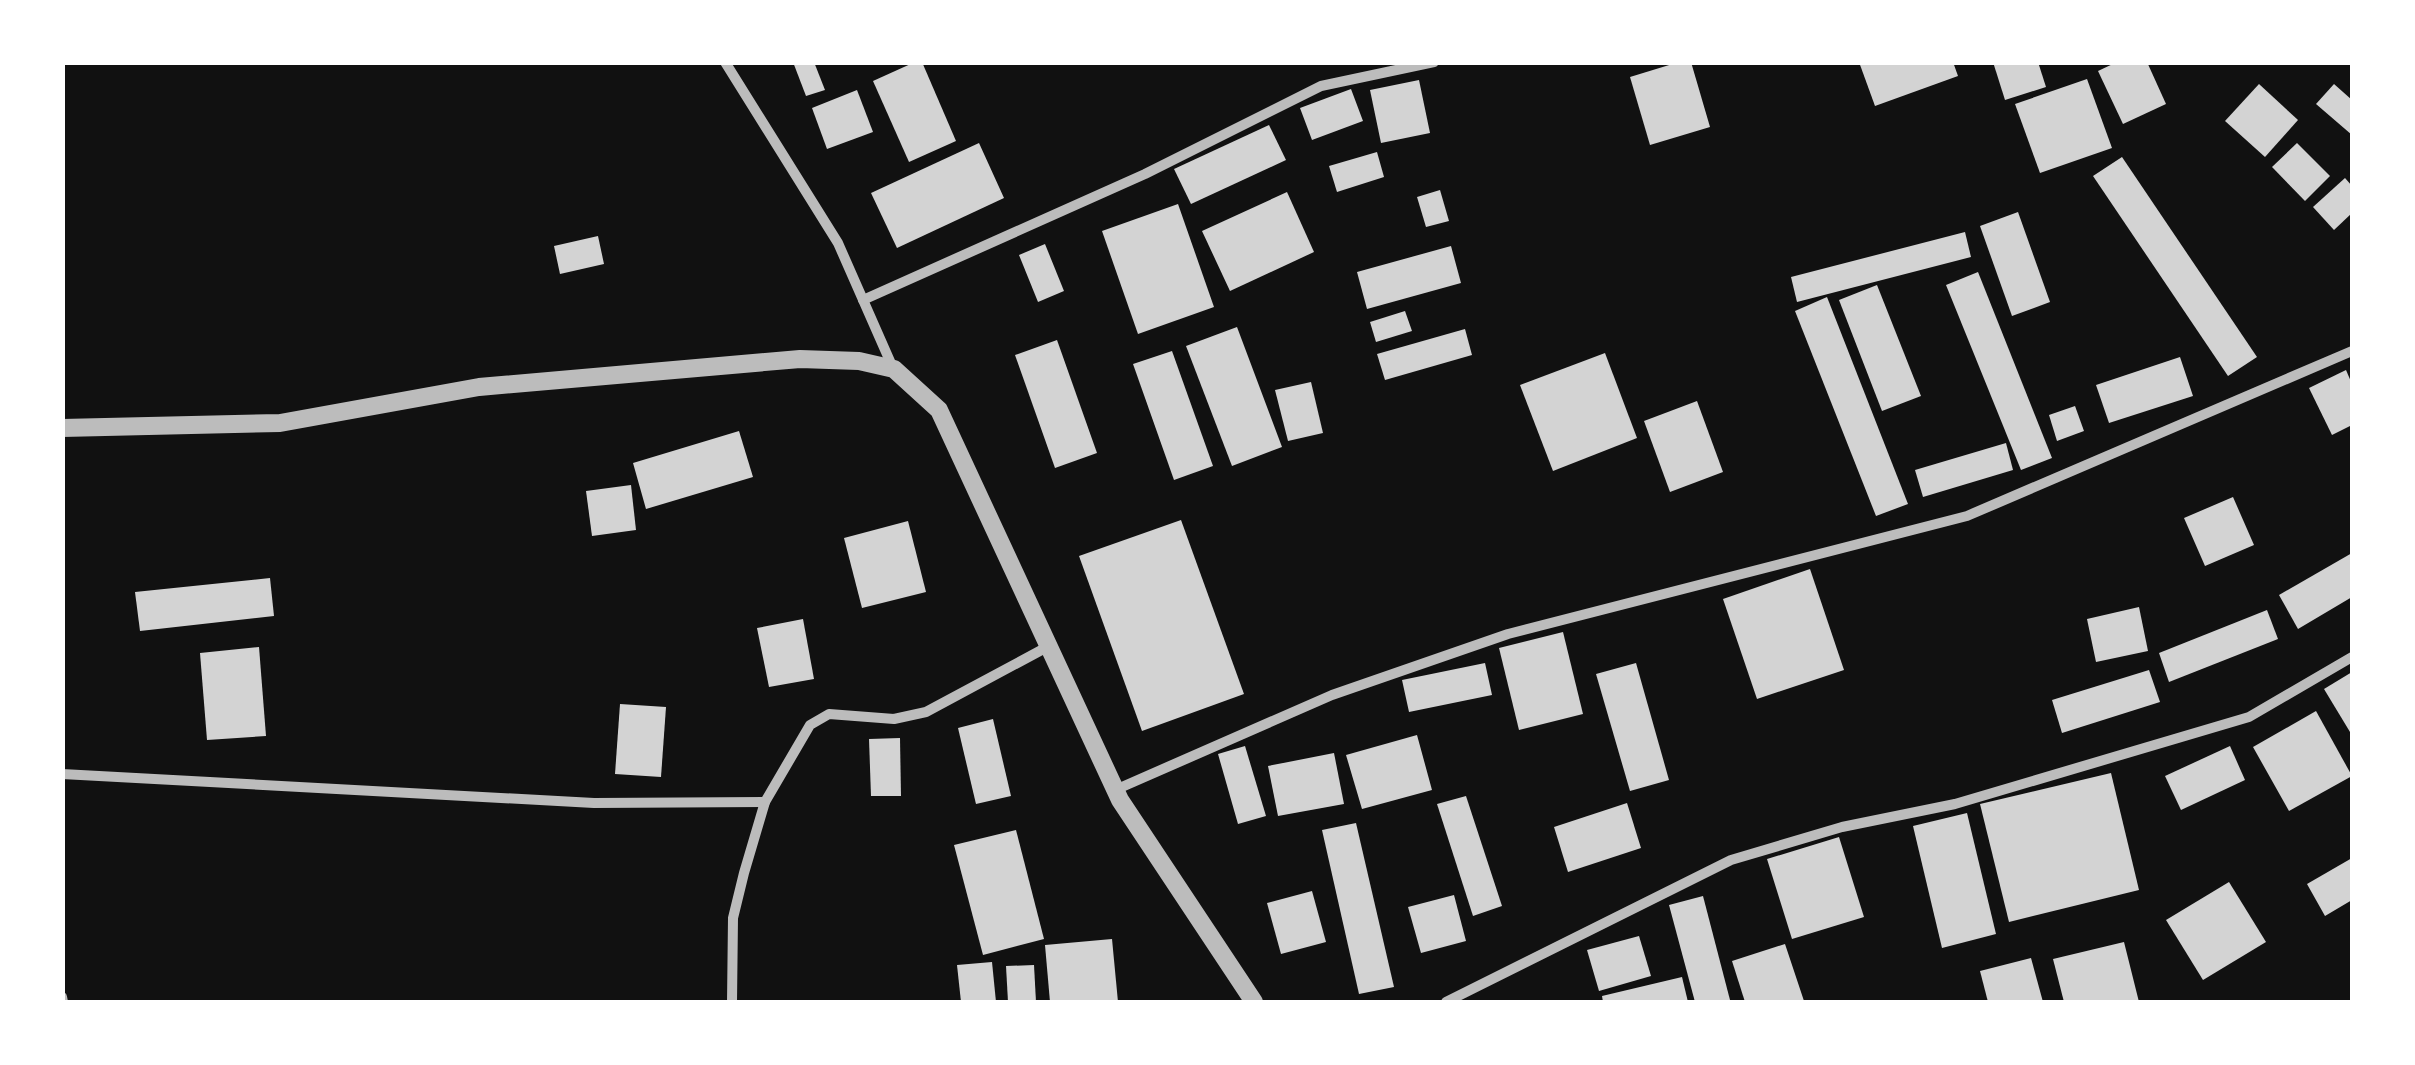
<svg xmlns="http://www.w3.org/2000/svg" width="2415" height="1065" font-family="Arial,sans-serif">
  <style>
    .building { fill: #d3d3d3 }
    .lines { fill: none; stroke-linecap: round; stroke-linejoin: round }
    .minor { stroke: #bcbcbc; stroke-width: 10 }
    .tertiary { stroke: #bcbcbc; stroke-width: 18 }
  </style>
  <rect width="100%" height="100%" fill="#111"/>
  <g class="building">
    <path d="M 793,62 L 814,62 L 825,90 L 806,96 Z"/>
    <path d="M 915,62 L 922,62 L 956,141 L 909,162 L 873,81 Z"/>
    <path d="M 1679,62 L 1691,62 L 1710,127 L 1650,145 L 1630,77 Z"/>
    <path d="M 1859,62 L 1953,62 L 1958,76 L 1875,106 Z"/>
    <path d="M 1993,62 L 2038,62 L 2046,87 L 2005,100 Z"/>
    <path d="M 2117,62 L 2147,62 L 2166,104 L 2123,124 L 2098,71 Z"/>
    <path d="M 2087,79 L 2112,148 L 2040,173 L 2015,104 Z"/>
    <path d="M 1419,80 L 1430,133 L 1381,143 L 1370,90 Z"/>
    <path d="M 2259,84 L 2298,120 L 2265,157 L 2225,121 Z"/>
    <path d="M 2334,84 L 2352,100 L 2352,135 L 2316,104 Z"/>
    <path d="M 1351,89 L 1363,121 L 1312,140 L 1300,108 Z"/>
    <path d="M 857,90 L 873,132 L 827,149 L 812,108 Z"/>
    <path d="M 1269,125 L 1286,160 L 1191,204 L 1174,169 Z"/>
    <path d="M 979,143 L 1004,198 L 897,248 L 871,193 Z"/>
    <path d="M 2297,143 L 2330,176 L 2305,201 L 2272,167 Z"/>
    <path d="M 1377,152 L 1384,177 L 1337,192 L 1329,166 Z"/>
    <path d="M 2122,157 L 2257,357 L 2228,376 L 2093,176 Z"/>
    <path d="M 2345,178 L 2352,186 L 2352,213 L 2334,230 L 2313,207 Z"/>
    <path d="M 1440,190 L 1449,221 L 1426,227 L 1417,197 Z"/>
    <path d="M 1287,192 L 1314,252 L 1230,291 L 1202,231 Z"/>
    <path d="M 1178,204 L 1214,307 L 1138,334 L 1102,231 Z"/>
    <path d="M 2018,212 L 2050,302 L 2012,316 L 1980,226 Z"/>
    <path d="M 1965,232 L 1971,257 L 1797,302 L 1791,277 Z"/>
    <path d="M 598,236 L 604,264 L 560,274 L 554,246 Z"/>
    <path d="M 1045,244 L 1064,291 L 1038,302 L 1019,255 Z"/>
    <path d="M 1451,246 L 1461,283 L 1367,309 L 1357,272 Z"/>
    <path d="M 1978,272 L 2052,458 L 2021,470 L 1946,285 Z"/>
    <path d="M 1877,285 L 1921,396 L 1882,411 L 1839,300 Z"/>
    <path d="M 1827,297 L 1908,504 L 1876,516 L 1795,311 Z"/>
    <path d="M 1405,311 L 1412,331 L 1376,342 L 1370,322 Z"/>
    <path d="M 1237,327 L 1282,447 L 1232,466 L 1186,346 Z"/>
    <path d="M 1465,329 L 1472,355 L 1385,380 L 1377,354 Z"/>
    <path d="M 1057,340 L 1097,453 L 1055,468 L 1015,355 Z"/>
    <path d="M 1172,351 L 1213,466 L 1174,480 L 1133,364 Z"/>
    <path d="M 1605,353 L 1637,438 L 1553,471 L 1520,385 Z"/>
    <path d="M 2180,357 L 2193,396 L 2109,423 L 2096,385 Z"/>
    <path d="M 2346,370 L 2352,384 L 2352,425 L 2332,435 L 2309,388 Z"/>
    <path d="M 1311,382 L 1323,433 L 1288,441 L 1275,390 Z"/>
    <path d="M 1697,401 L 1723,472 L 1670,492 L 1644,421 Z"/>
    <path d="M 2075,406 L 2084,431 L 2057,441 L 2049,415 Z"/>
    <path d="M 739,431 L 753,477 L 646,509 L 633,463 Z"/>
    <path d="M 2006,443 L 2013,470 L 1923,497 L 1915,470 Z"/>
    <path d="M 631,485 L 636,530 L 592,536 L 586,491 Z"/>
    <path d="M 2233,497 L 2254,545 L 2205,566 L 2184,518 Z"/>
    <path d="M 1181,520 L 1244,694 L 1142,731 L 1079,556 Z"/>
    <path d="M 908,521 L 926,592 L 862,608 L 844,538 Z"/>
    <path d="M 2352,553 L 2352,597 L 2298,629 L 2279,595 Z"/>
    <path d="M 1810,569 L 1844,670 L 1757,699 L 1723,599 Z"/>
    <path d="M 270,578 L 274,616 L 140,631 L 135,592 Z"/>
    <path d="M 2139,607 L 2148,651 L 2096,662 L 2087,619 Z"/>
    <path d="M 2267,610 L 2278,639 L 2169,682 L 2159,653 Z"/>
    <path d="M 803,619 L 814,679 L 769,687 L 757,628 Z"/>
    <path d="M 1563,632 L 1583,714 L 1519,730 L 1499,648 Z"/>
    <path d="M 259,647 L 266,736 L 207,740 L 200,653 Z"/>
    <path d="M 1485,663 L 1492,695 L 1409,712 L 1402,680 Z"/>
    <path d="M 1636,663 L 1669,780 L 1630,791 L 1596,674 Z"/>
    <path d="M 2149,670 L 2160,702 L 2062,733 L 2052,700 Z"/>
    <path d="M 2352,672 L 2352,730 L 2350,732 L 2324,689 Z"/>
    <path d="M 620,704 L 666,707 L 661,777 L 615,774 Z"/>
    <path d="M 2316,711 L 2352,776 L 2289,811 L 2253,747 Z"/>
    <path d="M 993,719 L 1011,796 L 976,804 L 958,728 Z"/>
    <path d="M 1417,735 L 1432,790 L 1362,809 L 1346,755 Z"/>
    <path d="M 900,738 L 901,796 L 871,796 L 869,739 Z"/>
    <path d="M 1245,746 L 1266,816 L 1238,824 L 1218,754 Z"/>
    <path d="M 2230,746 L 2245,780 L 2181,810 L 2165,776 Z"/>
    <path d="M 1334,753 L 1344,804 L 1278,816 L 1268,766 Z"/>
    <path d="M 2111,773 L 2139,890 L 2009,922 L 1980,804 Z"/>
    <path d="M 1466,796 L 1502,906 L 1473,916 L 1437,804 Z"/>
    <path d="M 1627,803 L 1641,848 L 1568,872 L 1554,827 Z"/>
    <path d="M 1967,813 L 1996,934 L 1942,948 L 1913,826 Z"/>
    <path d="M 1356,823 L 1394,987 L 1359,994 L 1322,830 Z"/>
    <path d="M 1016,830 L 1044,939 L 983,955 L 954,845 Z"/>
    <path d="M 1839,837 L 1864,917 L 1792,939 L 1767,859 Z"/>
    <path d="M 2352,858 L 2352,900 L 2325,916 L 2307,884 Z"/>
    <path d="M 2229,882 L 2266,942 L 2203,980 L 2166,920 Z"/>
    <path d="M 1312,891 L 1326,942 L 1281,954 L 1267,903 Z"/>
    <path d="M 1454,895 L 1466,941 L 1421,953 L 1408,907 Z"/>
    <path d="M 1703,896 L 1730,1000 L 1719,1002 L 1695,1002 L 1669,905 Z"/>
    <path d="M 1639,936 L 1651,976 L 1599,991 L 1587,950 Z"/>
    <path d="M 1112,939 L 1118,1002 L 1050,1002 L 1045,945 Z"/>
    <path d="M 2124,942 L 2139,1002 L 2064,1002 L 2053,959 Z"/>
    <path d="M 1785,944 L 1804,1001 L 1745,1002 L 1732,961 Z"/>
    <path d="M 2031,958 L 2043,1002 L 1988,1002 L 1980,971 Z"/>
    <path d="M 992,962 L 996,1002 L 961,1002 L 957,965 Z"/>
    <path d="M 1034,965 L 1036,1002 L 1008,1002 L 1006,966 Z"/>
    <path d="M 1682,977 L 1688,1002 L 1603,1002 L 1602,996 Z"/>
  </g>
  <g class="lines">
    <g class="minor">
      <path d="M 725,62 L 838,243 L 893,368"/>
      <path d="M 863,300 L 1145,174 L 1321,86 L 1434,62"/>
      <path d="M 62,774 L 594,803 L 765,802"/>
      <path d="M 1115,790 L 1332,695 L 1508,634 L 1967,516 L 2352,351"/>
      <path d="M 62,997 L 63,1002"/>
      <path d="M 732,1002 L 733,918 L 744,873 L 765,802 L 810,725 L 829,714 L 894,719 L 926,712 L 1049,646"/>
      <path d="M 1446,1002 L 1731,860 L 1842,827 L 1955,804 L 2249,717 L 2352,657"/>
    </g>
    <path class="tertiary" d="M 62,428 L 280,423 L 479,387 L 800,359 L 859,361 L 894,369 L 939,410 L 1120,800 L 1254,1002"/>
  </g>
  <rect width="2415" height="1065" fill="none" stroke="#ffffff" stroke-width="130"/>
</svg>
